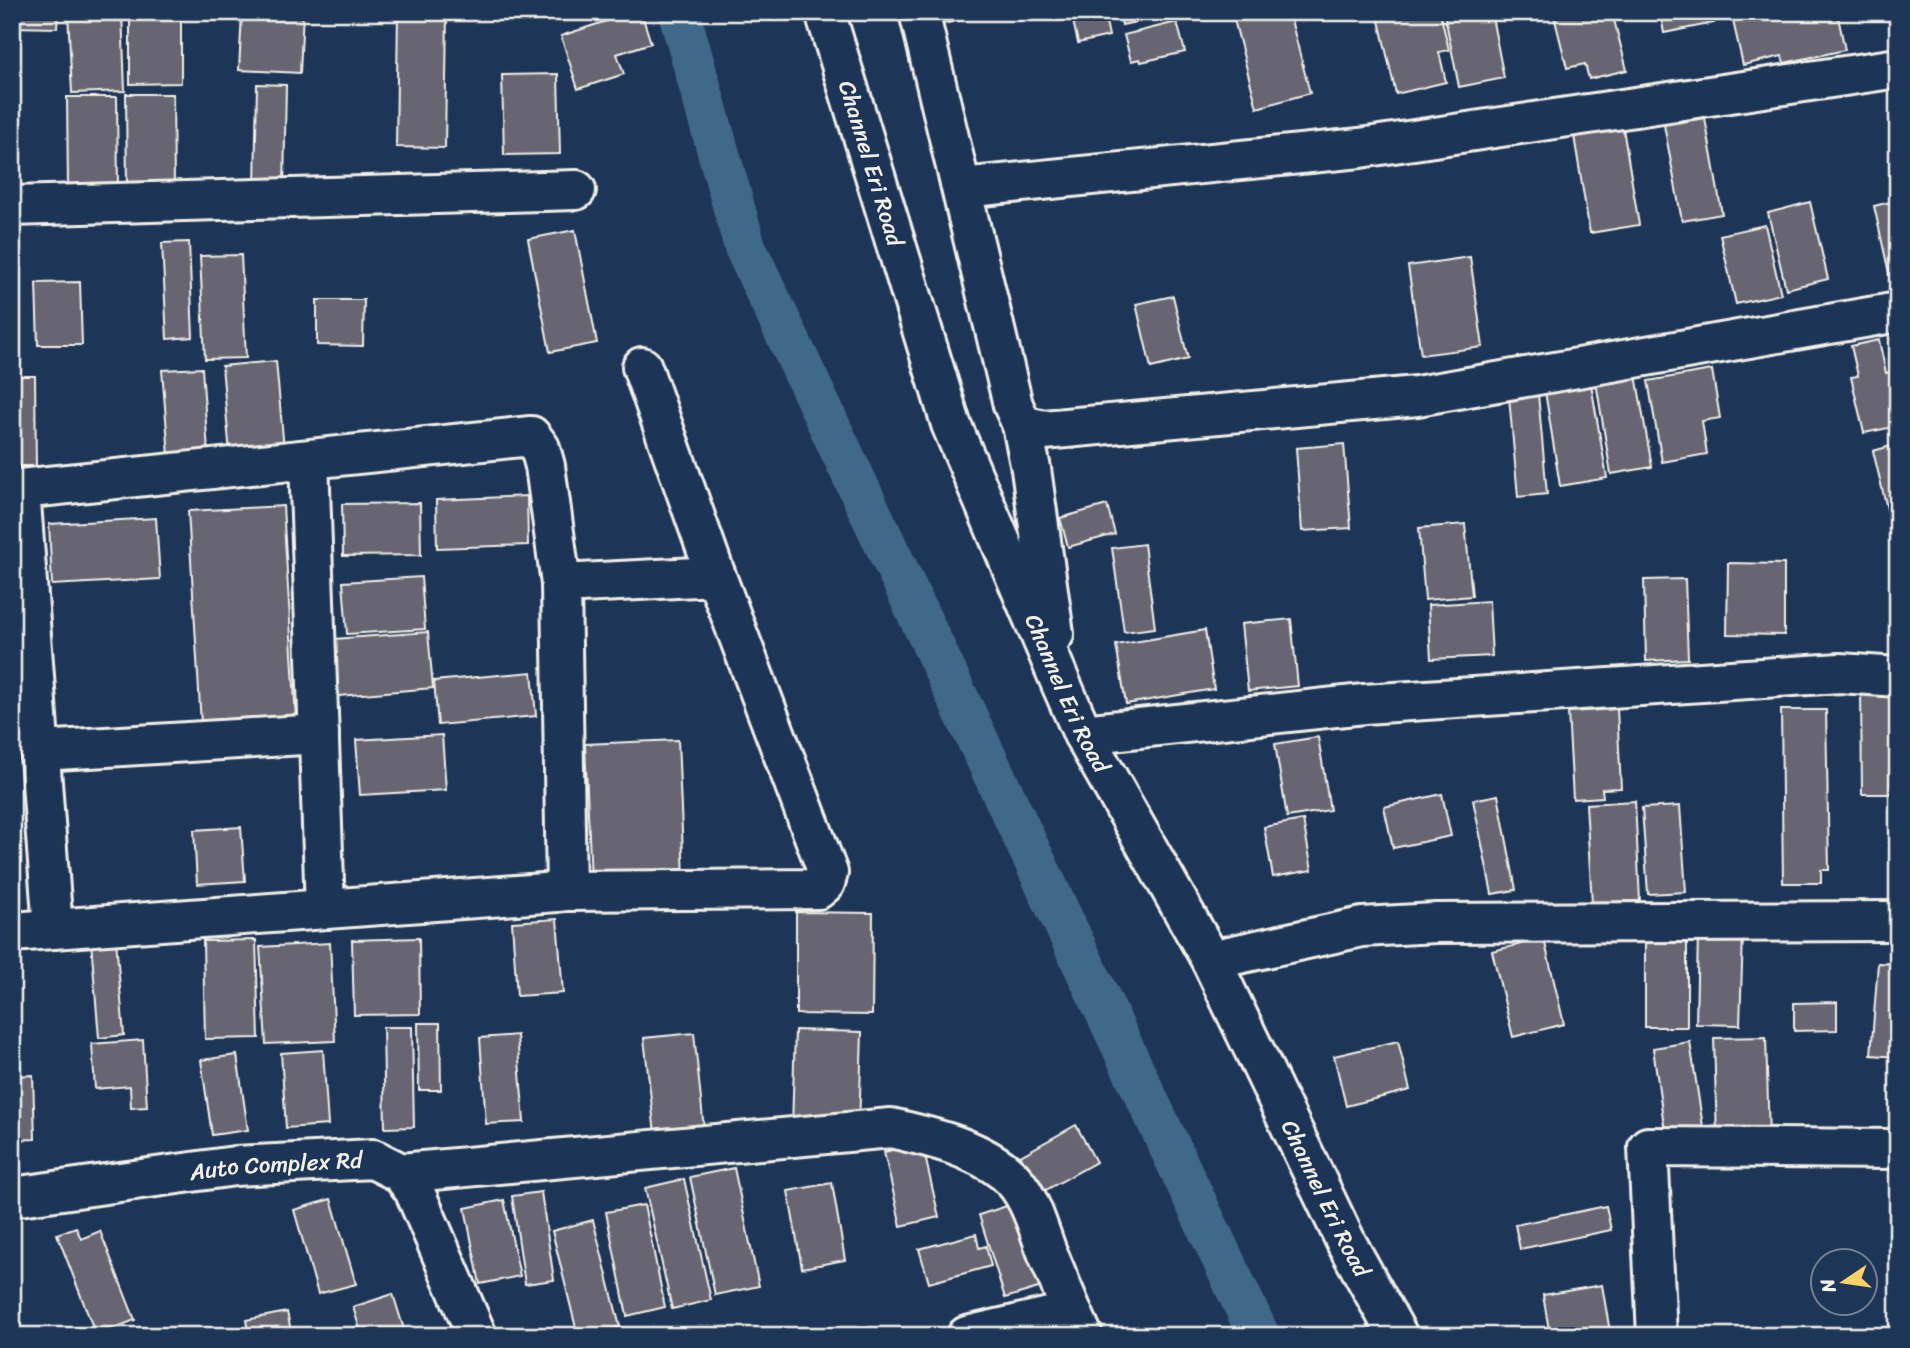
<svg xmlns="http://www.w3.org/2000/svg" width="1910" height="1348" font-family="Sriracha,sans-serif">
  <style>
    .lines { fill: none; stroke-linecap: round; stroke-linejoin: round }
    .canal { stroke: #416889; stroke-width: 42 }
    .building { fill: #676572; stroke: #f4f1e8; stroke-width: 2 }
    .street-casing { stroke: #f4f1e8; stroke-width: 44 }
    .secondary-casing { stroke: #f4f1e8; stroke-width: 44 }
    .street { stroke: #1d3557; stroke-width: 38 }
    .secondary { stroke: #1d3557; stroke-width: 38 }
    .labels { text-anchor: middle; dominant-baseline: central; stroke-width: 7; stroke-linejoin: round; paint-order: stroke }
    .street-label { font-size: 23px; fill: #f4f1e8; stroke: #1d3557 }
  </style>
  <rect width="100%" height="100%" fill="#1d3557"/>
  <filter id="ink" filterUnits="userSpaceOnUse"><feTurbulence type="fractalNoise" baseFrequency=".0143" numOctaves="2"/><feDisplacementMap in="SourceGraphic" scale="14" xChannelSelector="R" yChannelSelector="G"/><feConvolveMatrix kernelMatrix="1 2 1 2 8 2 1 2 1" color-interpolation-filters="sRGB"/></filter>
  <g filter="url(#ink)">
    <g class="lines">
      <path class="canal" d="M 679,12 L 745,247 L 1259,1336"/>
    </g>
    <g class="building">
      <path d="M 12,12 L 58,12 L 57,28 L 12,27 Z"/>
      <path d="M 68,12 L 122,12 L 125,91 L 72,93 Z"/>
      <path d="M 130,12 L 181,12 L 181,83 L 130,84 Z"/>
      <path d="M 242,12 L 303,12 L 300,73 L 239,70 Z"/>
      <path d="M 398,12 L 447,12 L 445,148 L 396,147 Z"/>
      <path d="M 634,12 L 641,12 L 651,43 L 617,54 L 624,74 L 578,89 L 561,36 Z"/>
      <path d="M 928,12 L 987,12 L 987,13 L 932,27 Z"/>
      <path d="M 1071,12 L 1104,12 L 1109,36 L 1078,43 Z"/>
      <path d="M 1119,12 L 1172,12 L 1173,14 L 1122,25 Z"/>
      <path d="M 1232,12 L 1289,12 L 1310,93 L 1257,108 Z"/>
      <path d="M 1377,12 L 1440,12 L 1449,50 L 1439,52 L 1446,82 L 1396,94 Z"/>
      <path d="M 1444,12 L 1491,12 L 1504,78 L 1459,87 Z"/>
      <path d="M 1553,12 L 1612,12 L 1627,70 L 1589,79 L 1585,64 L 1567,68 Z"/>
      <path d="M 1660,12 L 1712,12 L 1714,23 L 1664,33 Z"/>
      <path d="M 1731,12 L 1837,12 L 1845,50 L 1784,63 L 1782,56 L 1743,65 Z"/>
      <path d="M 1891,12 L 1898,12 L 1898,37 L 1897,37 Z"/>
      <path d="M 1177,22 L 1185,52 L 1141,62 L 1140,59 L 1131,61 L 1124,35 Z"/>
      <path d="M 12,46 L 18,47 L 12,90 Z"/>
      <path d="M 558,74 L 560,154 L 504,155 L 502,75 Z"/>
      <path d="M 257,84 L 286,85 L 284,188 L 255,187 Z"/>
      <path d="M 126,94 L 173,94 L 174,187 L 127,188 Z"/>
      <path d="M 67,97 L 117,97 L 118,189 L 68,189 Z"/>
      <path d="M 1705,118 L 1722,214 L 1682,221 L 1664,125 Z"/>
      <path d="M 1623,128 L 1639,225 L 1590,233 L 1574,136 Z"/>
      <path d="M 1898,200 L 1898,280 L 1891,282 L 1874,206 Z"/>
      <path d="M 1810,202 L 1828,279 L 1786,289 L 1768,213 Z"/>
      <path d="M 1765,225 L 1781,294 L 1736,304 L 1720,235 Z"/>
      <path d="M 575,230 L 597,343 L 550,352 L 528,239 Z"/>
      <path d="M 189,242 L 193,337 L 167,339 L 162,243 Z"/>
      <path d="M 241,255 L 246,358 L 205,359 L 200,256 Z"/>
      <path d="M 1470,257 L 1483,347 L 1421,355 L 1408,266 Z"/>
      <path d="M 80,282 L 82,345 L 38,345 L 36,283 Z"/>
      <path d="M 1173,296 L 1188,359 L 1151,368 L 1136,304 Z"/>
      <path d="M 317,300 L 364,300 L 363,346 L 317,345 Z"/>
      <path d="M 1879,340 L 1886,373 L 1896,371 L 1898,379 L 1898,426 L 1864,433 L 1851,377 L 1858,376 L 1851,346 Z"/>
      <path d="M 276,361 L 285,460 L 231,465 L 222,366 Z"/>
      <path d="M 202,368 L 209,465 L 170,468 L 162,370 Z"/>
      <path d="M 1712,370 L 1720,418 L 1702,421 L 1707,454 L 1662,462 L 1648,381 Z"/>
      <path d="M 1636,375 L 1652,467 L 1611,474 L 1596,382 Z"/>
      <path d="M 12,376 L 35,376 L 36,466 L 12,466 Z"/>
      <path d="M 1591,384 L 1607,478 L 1560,486 L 1545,391 Z"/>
      <path d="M 1538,394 L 1547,494 L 1518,497 L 1509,397 Z"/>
      <path d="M 1344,444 L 1351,528 L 1302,531 L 1296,448 Z"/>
      <path d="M 1898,444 L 1898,519 L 1890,521 L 1873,451 Z"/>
      <path d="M 527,496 L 528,545 L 437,548 L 436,500 Z"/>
      <path d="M 420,503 L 421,555 L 343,556 L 342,504 Z"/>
      <path d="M 1107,505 L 1115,534 L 1068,547 L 1060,518 Z"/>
      <path d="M 283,506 L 296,719 L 201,724 L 188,511 Z"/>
      <path d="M 156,518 L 160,579 L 52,585 L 49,524 Z"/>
      <path d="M 1465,524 L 1472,596 L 1425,600 L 1419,528 Z"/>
      <path d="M 1144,544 L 1155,628 L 1124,632 L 1112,548 Z"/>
      <path d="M 1728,563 L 1784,564 L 1784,635 L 1727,634 Z"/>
      <path d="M 421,577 L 425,629 L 347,634 L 343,582 Z"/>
      <path d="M 1685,579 L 1688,659 L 1646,661 L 1644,580 Z"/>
      <path d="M 1489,601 L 1492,656 L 1431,659 L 1428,605 Z"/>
      <path d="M 1291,619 L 1298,686 L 1248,691 L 1241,624 Z"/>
      <path d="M 1205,630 L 1214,689 L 1126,704 L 1116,645 Z"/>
      <path d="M 428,632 L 433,688 L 339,696 L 334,639 Z"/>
      <path d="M 532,672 L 536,716 L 438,725 L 434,681 Z"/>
      <path d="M 1861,693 L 1898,693 L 1898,794 L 1862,794 Z"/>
      <path d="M 1617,709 L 1621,788 L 1602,789 L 1603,797 L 1573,799 L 1568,712 Z"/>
      <path d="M 1781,710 L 1826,710 L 1829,870 L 1821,870 L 1821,883 L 1783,883 Z"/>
      <path d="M 442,735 L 446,790 L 360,795 L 356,740 Z"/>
      <path d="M 1318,737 L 1330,810 L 1287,817 L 1275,744 Z"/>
      <path d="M 678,740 L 684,877 L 591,881 L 585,744 Z"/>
      <path d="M 1442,794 L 1451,836 L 1393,848 L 1384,807 Z"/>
      <path d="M 1498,795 L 1516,890 L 1492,894 L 1473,800 Z"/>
      <path d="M 1635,801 L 1640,901 L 1592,903 L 1586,804 Z"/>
      <path d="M 1680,806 L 1686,892 L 1648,894 L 1642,808 Z"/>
      <path d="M 1303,820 L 1312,870 L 1273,877 L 1264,827 Z"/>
      <path d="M 241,827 L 245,881 L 197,884 L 194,830 Z"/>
      <path d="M 796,912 L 873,913 L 872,1015 L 796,1014 Z"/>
      <path d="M 557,919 L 563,993 L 517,996 L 512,922 Z"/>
      <path d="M 1698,934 L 1743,935 L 1740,1025 L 1696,1024 Z"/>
      <path d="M 419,938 L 420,1014 L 354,1015 L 352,940 Z"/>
      <path d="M 1544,939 L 1564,1024 L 1513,1037 L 1492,951 Z"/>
      <path d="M 116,940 L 124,1035 L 99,1038 L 91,942 Z"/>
      <path d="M 256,940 L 259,1038 L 205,1039 L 203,941 Z"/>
      <rect x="1645" y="940" width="42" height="87"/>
      <path d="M 330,943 L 335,1041 L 266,1044 L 260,947 Z"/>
      <path d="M 1878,963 L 1898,964 L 1898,1057 L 1871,1055 Z"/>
      <path d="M 1837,1002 L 1837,1030 L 1794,1031 L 1794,1003 Z"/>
      <path d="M 418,1023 L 440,1023 L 441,1090 L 419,1090 Z"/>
      <path d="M 383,1027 L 412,1027 L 414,1127 L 385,1128 Z"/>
      <path d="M 795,1030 L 862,1032 L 859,1129 L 792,1127 Z"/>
      <path d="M 694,1033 L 704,1129 L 655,1134 L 644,1038 Z"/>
      <path d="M 517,1035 L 524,1122 L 486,1124 L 480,1038 Z"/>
      <path d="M 1766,1037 L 1769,1137 L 1717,1138 L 1714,1038 Z"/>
      <path d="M 143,1040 L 147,1107 L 131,1108 L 130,1086 L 95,1089 L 92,1044 Z"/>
      <path d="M 1398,1041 L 1410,1090 L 1346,1106 L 1334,1056 Z"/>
      <path d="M 1690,1042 L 1704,1133 L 1666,1139 L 1653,1048 Z"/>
      <path d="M 323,1050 L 328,1125 L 286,1128 L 281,1053 Z"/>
      <path d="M 237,1055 L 248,1130 L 212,1135 L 201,1060 Z"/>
      <path d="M 33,1075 L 35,1139 L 12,1140 L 12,1076 Z"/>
      <path d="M 1076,1125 L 1096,1162 L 1037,1195 L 1017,1158 Z"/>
      <path d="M 922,1143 L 939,1217 L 901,1226 L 884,1152 Z"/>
      <path d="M 734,1168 L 759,1286 L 715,1295 L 690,1177 Z"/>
      <path d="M 684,1179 L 711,1300 L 672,1309 L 645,1188 Z"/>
      <path d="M 832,1183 L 845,1260 L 802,1268 L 788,1191 Z"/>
      <path d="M 541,1192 L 554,1280 L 525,1284 L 512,1196 Z"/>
      <path d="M 331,1199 L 356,1284 L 318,1294 L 294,1210 Z"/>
      <path d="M 504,1200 L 520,1276 L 480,1284 L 465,1208 Z"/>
      <path d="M 1019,1202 L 1045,1286 L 1005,1298 L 979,1215 Z"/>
      <path d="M 644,1205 L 665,1307 L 627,1316 L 606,1212 Z"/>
      <path d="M 1606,1206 L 1611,1230 L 1520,1249 L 1515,1225 Z"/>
      <path d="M 593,1220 L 620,1327 L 578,1336 L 552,1231 Z"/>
      <path d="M 76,1227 L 81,1239 L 100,1231 L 135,1320 L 96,1335 L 57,1234 Z"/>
      <path d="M 976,1234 L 979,1248 L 986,1246 L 991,1266 L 929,1283 L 919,1249 Z"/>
      <path d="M 1602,1285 L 1610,1332 L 1588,1336 L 1550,1336 L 1543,1295 Z"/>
      <path d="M 393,1294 L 406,1336 L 362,1336 L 353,1307 Z"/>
      <path d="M 287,1312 L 292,1336 L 249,1336 L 246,1320 Z"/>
    </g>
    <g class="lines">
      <defs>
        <g id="street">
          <path id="s1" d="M 825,12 L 951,424 L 1062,686 L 1083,734 L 1211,960 L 1346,1242 L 1398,1336"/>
          <path d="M 919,12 L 1013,405 L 1022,425 L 1044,430 L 1417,396 L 1898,312"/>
          <path d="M 962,188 L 1360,148 L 1898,68"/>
          <path d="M 12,206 L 576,190"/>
          <path d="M 642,367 L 716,576"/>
          <path d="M 1022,425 L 1031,469 L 1054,634"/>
          <path d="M 309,460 L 325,909"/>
          <path d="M 1083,734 L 1364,704 L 1840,673 L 1898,677"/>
          <path d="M 40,751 L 319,734"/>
          <path d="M 53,929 L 20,489 L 531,436 L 540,448 L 545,466 L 561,584"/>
          <path d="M 12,932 L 557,892 L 566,891 L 818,889 L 825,883 L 828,873 L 716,576 L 561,584 L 566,891"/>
          <path d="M 1211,960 L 1362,927 L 1436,923 L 1898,921"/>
          <path d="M 401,1173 L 891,1128 C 930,1137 974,1147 1005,1172 C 1029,1191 1037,1225 1047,1252 C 1059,1280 1070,1309 1083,1336"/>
          <path d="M 967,1336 L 1071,1312"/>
          <path d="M 1657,1336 L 1648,1147 L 1898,1149"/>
        </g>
        <g id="secondary">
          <path id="s2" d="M 12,1197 L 235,1166 L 373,1159 L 401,1173 L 414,1190 L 477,1336"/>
        </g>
      </defs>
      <use href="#street" class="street-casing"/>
      <use href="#secondary" class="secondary-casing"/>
      <use href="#street" class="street"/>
      <use href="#secondary" class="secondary"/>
    </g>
  </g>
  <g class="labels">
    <g class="street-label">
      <text stroke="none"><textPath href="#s1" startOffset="158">Channel Eri Road</textPath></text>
      <text stroke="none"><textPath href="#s1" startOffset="724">Channel Eri Road</textPath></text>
      <text stroke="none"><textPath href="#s2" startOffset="266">Auto Complex Rd</textPath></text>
      <text stroke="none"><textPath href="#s1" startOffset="1292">Channel Eri Road</textPath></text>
    </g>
  </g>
  <rect width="1910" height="1348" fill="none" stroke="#1d3557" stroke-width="42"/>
  <rect x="21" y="21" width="1868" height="1306" fill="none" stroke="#f4f1e8" stroke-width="2.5" filter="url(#ink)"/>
  <g transform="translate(1844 1282) rotate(257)"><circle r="33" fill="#1d3557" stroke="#738091" stroke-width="2"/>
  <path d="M0-5L12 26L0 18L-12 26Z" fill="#ffd166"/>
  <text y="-10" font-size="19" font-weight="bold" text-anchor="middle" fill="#f4f1e8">N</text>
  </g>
</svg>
